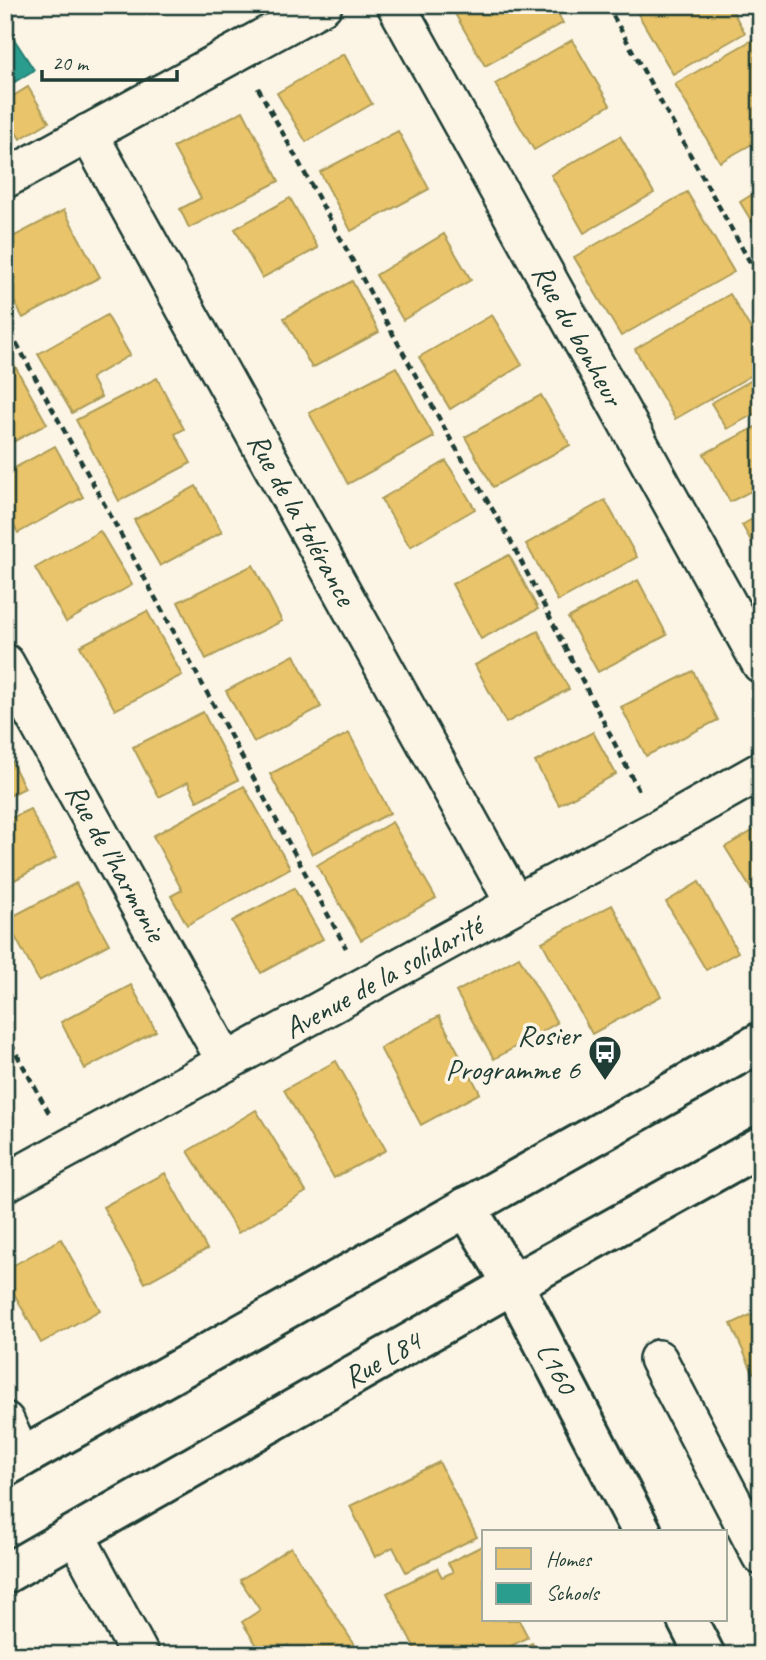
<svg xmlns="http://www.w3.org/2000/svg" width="766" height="1660" font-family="Caveat,sans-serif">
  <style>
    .homes { fill: #e9c46a; stroke: #ac9c5a; stroke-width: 2 }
    .schools { fill: #2a9d8f; stroke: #278074; stroke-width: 2 }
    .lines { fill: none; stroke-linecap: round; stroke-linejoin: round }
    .street-casing { stroke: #1f3d34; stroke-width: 42 }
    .secondary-casing { stroke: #1f3d34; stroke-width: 44 }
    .path { stroke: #1f3d34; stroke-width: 4.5; stroke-dasharray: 7 5; stroke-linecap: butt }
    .street { stroke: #fcf5e5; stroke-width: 37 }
    .secondary { stroke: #fcf5e5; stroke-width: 38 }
    .labels { text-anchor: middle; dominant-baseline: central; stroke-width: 7; stroke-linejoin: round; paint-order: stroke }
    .street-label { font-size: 30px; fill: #1f3d34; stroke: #fcf5e5 }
    .poi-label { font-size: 30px; fill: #1f3d34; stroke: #fcf5e5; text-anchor: end }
  </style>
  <rect width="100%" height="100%" fill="#fcf5e5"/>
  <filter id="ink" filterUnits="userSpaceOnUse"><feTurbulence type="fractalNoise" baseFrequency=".0143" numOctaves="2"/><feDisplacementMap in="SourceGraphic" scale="14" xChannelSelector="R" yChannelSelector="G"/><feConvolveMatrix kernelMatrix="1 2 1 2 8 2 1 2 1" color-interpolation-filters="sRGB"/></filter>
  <g filter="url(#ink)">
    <g class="homes">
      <path d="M 450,5 L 553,5 L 563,23 L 485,66 Z"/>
      <path d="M 652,5 L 729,5 L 745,33 L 673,74 L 638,14 Z"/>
      <path d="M 761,35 L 761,139 L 720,162 L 675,84 Z"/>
      <path d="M 572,40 L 610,105 L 534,150 L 495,84 Z"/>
      <path d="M 344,54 L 372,104 L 306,142 L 277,93 Z"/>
      <path d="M 28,87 L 49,122 L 20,139 L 5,114 L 5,101 Z"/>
      <path d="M 243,111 L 279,181 L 189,228 L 180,209 L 201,198 L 173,147 Z"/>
      <path d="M 398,131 L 429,189 L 351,231 L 320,172 Z"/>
      <path d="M 620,136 L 654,193 L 584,233 L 551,175 Z"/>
      <path d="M 761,189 L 761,237 L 740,202 Z"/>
      <path d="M 687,192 L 734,272 L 621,336 L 574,257 Z"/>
      <path d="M 290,198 L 318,248 L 262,278 L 235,229 Z"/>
      <path d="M 64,210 L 100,277 L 23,318 L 5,285 L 5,241 Z"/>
      <path d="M 444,234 L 471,280 L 403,320 L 376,275 Z"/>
      <path d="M 352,281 L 379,332 L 312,368 L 284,318 Z"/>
      <path d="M 730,294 L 761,346 L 761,370 L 675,419 L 635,349 Z"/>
      <path d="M 107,315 L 130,355 L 91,378 L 101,397 L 72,413 L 38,354 Z"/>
      <path d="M 492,315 L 522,365 L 450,409 L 419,357 Z"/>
      <path d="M 5,348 L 47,424 L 5,446 Z"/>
      <path d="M 396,367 L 434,437 L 348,484 L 309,413 Z"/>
      <path d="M 761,375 L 761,410 L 727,429 L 711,403 Z"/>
      <path d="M 157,378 L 184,429 L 175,434 L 191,463 L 119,501 L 76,420 Z"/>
      <path d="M 541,395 L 570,445 L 493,487 L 465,437 Z"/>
      <path d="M 761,424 L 761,486 L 730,502 L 704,454 Z"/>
      <path d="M 55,446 L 83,497 L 18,533 L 5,511 L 5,473 Z"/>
      <path d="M 446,461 L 475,509 L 410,547 L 381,499 Z"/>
      <path d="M 196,486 L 222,532 L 160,566 L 134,520 Z"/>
      <path d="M 605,500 L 637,557 L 558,601 L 526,544 Z"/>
      <path d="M 761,514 L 761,558 L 742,525 Z"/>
      <path d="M 100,531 L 132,585 L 66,622 L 35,568 Z"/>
      <path d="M 509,555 L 538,609 L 481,639 L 452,584 Z"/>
      <path d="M 253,565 L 282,621 L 206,659 L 178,602 Z"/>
      <path d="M 638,580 L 667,635 L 598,672 L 568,618 Z"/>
      <path d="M 147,611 L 182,675 L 115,710 L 80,646 Z"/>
      <path d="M 538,631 L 569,689 L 506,723 L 475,665 Z"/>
      <path d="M 294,655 L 321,707 L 254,742 L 226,691 Z"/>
      <path d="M 693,671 L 718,720 L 646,756 L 621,707 Z"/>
      <path d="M 203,712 L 238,780 L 197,801 L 188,782 L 159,797 L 133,747 Z"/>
      <path d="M 593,732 L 616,774 L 559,805 L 535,762 Z"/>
      <path d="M 349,733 L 390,813 L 312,854 L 270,774 Z"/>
      <path d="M 9,757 L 25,788 L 5,798 L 5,758 Z"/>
      <path d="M 244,786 L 290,868 L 187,925 L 171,896 L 182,890 L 153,836 Z"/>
      <path d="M 30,809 L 56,858 L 5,885 L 5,821 Z"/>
      <path d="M 392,822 L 436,898 L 361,940 L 317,865 Z"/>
      <path d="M 761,826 L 761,905 L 725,847 Z"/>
      <path d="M 699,882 L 738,952 L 706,970 L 666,902 Z"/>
      <path d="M 76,883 L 109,944 L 39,981 L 6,920 Z"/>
      <path d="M 294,888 L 323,939 L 261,973 L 232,921 Z"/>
      <path d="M 612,905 L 661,996 L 592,1034 L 542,942 Z"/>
      <path d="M 519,957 L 557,1023 L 494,1059 L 456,992 Z"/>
      <path d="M 131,985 L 156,1031 L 85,1069 L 61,1022 Z"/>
      <path d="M 439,1016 L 480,1093 L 421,1125 L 380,1048 Z"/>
      <path d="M 336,1061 L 386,1150 L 334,1178 L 284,1090 Z"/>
      <path d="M 256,1110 L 306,1192 L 238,1233 L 188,1151 Z"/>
      <path d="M 165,1173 L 207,1249 L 145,1283 L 103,1207 Z"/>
      <path d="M 61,1239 L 100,1310 L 41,1343 L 5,1277 L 5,1270 Z"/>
      <path d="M 761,1310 L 761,1369 L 753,1373 L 731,1324 Z"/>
      <path d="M 439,1462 L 477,1537 L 406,1572 L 393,1547 L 375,1557 L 350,1506 Z"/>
      <path d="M 482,1546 L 484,1551 L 484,1620 L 519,1620 L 528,1637 L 494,1655 L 418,1655 L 387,1593 L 437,1568 L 442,1577 L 453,1572 L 448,1563 Z"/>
      <path d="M 291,1547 L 354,1644 L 337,1655 L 294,1655 L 288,1645 L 273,1655 L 263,1655 L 242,1622 L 260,1610 L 240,1580 Z"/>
      <path d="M 532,1643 L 538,1655 L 507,1655 Z"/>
    </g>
    <path class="schools" d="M 5,25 L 34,70 L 5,88 Z"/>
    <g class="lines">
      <defs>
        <g id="street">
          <path d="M 396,5 L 761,664"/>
          <path d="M 88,133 L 515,904"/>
          <path d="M 5,179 L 323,5"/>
          <path d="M 5,663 L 226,1062"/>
          <path d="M 5,1183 L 515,904 L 658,829 L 761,771"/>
          <path d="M 658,1359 L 761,1556"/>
          <path d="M 5,1421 L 22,1458"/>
          <path d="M 75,1534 L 140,1655"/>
        </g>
        <g id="secondary">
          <path d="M 466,1207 L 513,1284 L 642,1532"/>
          <path d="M 5,1467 L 761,1042"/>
          <path d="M 5,1574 L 513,1284 L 761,1146"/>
          <path d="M 687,1620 L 705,1655"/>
        </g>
      </defs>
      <use href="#street" class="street-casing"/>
      <use href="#secondary" class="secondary-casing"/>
      <g class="path">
        <path d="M 607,5 L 761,282"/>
        <path d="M 258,88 L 451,440 L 506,532 L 639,791"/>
        <path d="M 5,322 L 346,948"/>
        <path d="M 5,1033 L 49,1113"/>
      </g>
      <use href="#street" class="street"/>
      <use href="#secondary" class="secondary"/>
    </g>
  </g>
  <defs>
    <symbol id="bus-pin" viewBox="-11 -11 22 30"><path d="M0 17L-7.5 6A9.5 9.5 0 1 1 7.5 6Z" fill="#1f3d34" stroke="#fcf5e5"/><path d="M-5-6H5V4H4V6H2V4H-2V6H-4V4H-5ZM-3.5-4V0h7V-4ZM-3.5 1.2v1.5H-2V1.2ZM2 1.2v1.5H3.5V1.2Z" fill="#fff"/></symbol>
  </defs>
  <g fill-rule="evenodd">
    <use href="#bus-pin" x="586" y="1033" width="38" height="52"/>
  </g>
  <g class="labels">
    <g class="street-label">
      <text transform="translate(578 335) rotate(61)">Rue du bonheur</text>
      <text transform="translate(302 519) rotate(61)">Rue de la tolérance</text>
      <text transform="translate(116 862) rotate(61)">Rue de l'harmonie</text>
      <text transform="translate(383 977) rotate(-29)">Avenue de la solidarité</text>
      <text transform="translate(382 1359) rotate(-30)">Rue L84</text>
      <text transform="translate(557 1368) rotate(62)">L160</text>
    </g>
    <g class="poi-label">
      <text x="580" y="1035">Rosier<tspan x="580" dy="34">Programme 6</tspan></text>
    </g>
  </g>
  <rect width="766" height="1660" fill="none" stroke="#fcf5e5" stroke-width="28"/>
  <rect x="14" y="14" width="738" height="1632" fill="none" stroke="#1f3d34" stroke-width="2.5" filter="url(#ink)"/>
  <rect x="482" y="1530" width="245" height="91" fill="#fcf5e5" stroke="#a4ab9e" stroke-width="2"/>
  <rect x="496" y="1548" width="35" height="21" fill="#e9c46a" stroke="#a4ab9e" stroke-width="2"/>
  <text x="546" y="1566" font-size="21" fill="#1f3d34">Homes</text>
  <rect x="496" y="1583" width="35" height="21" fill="#2a9d8f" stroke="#a4ab9e" stroke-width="2"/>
  <text x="546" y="1600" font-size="21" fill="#1f3d34">Schools</text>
  <path d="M42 70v10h135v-10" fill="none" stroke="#1f3d34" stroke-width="3.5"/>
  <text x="52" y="70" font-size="21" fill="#1f3d34" stroke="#fcf5e5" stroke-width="5" paint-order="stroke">20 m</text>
</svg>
